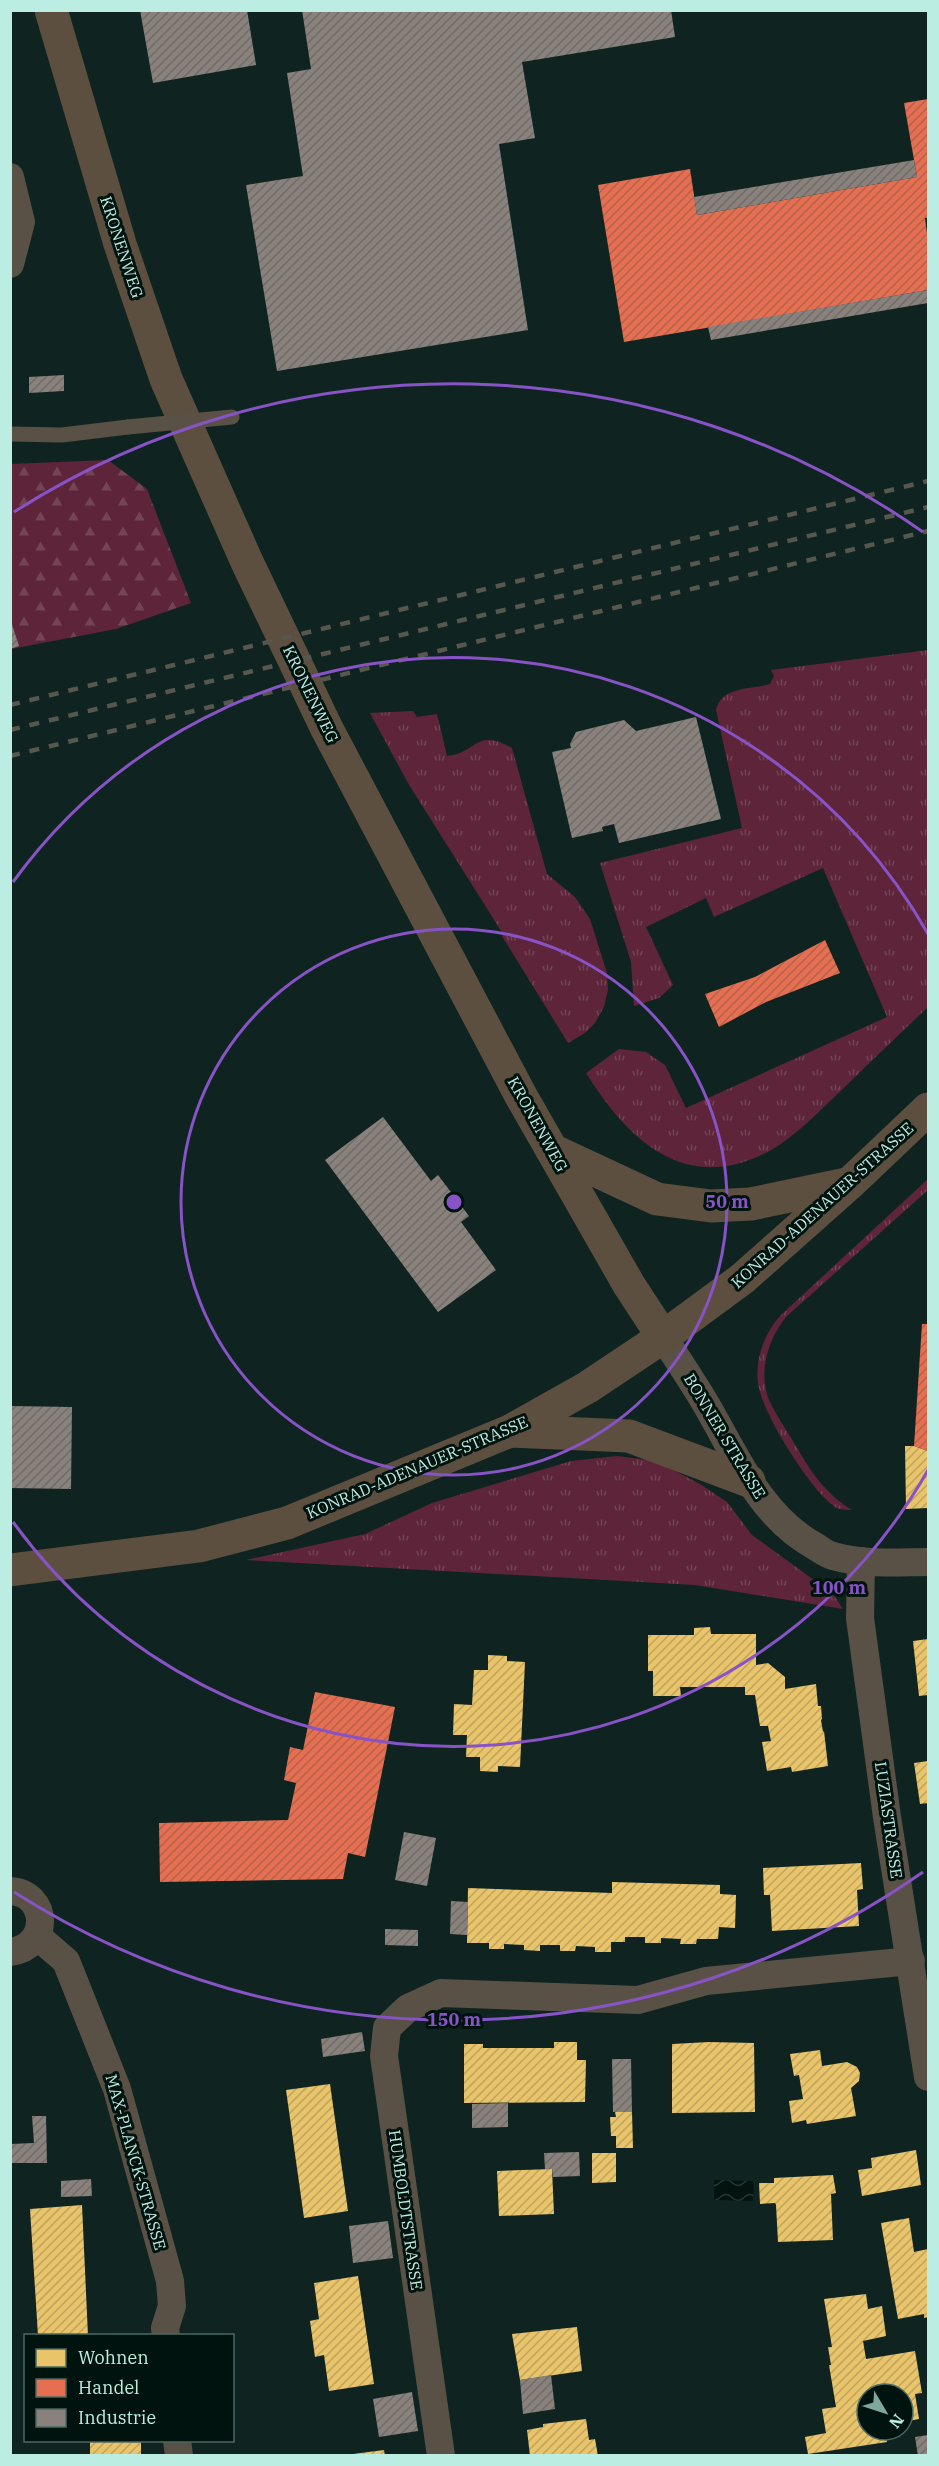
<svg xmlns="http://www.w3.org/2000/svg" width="939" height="2466" font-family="'IBM Plex Serif',serif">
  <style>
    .grass { fill: url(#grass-tufts) }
    .forest { fill: url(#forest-firs) }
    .water { fill: url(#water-waves) }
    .homes { fill: url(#homes-hatch) }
    .shops { fill: url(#shops-hatch) }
    .industry { fill: url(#industry-hatch) }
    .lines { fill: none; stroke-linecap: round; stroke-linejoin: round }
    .lane { stroke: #595145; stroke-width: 15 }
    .street { stroke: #595145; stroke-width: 28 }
    .secondary { stroke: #5d4f3f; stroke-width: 33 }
    .rail { stroke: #57574e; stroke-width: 4.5; stroke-dasharray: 10 10; stroke-linecap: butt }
    .lane-bridge { stroke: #595145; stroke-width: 15 }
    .ring { fill: none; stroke: #8853c6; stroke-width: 3 }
    .labels { text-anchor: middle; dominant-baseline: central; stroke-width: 6; stroke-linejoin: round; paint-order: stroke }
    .street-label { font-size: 16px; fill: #bcede2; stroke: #00130f }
    .centre { fill: #8853c6; stroke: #00130f; stroke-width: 3 }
    .ring-label { font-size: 18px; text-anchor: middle; font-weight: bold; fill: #8853c6; stroke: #00130f; stroke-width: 6; stroke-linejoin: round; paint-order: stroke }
  </style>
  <defs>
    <pattern id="grass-tufts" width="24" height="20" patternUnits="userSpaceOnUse" patternTransform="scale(1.5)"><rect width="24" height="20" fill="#5d243a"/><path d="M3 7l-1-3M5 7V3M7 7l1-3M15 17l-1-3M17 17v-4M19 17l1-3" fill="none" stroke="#724456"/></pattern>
    <pattern id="forest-firs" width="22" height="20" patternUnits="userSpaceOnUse" patternTransform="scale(1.5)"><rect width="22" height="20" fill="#5d243a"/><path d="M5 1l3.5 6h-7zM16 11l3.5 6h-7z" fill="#724456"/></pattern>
    <pattern id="water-waves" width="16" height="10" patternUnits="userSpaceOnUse" patternTransform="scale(1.5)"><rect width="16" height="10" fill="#031310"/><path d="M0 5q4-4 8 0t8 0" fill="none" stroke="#263632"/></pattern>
    <pattern id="homes-hatch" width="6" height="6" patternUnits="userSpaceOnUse" patternTransform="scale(1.5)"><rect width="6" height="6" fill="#e9c46a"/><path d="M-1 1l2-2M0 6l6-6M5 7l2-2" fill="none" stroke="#bda560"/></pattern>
    <pattern id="shops-hatch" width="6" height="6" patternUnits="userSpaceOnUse" patternTransform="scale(1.5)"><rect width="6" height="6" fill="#e76f51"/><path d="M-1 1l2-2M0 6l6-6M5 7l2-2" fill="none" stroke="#b2634d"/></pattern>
    <pattern id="industry-hatch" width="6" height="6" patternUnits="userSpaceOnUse" patternTransform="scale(1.5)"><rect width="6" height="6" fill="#8a817c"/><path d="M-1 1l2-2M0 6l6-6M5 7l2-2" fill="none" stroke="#6d6d68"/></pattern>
  </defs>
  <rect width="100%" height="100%" fill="#0f2420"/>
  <g class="grass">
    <path d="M 928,650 L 928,1007 C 902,1032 875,1057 849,1083 C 825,1105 801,1132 773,1149 C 688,1197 630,1143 586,1073 L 619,1049 L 646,1052 L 665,1065 L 686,1108 L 887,1017 L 823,868 L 714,917 L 706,898 L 646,927 L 673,985 L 659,998 L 634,1006 L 631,962 L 600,863 L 742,828 L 716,710 C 722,686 749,690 770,684 L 774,676 L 771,670 Z"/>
    <path d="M 413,711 L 417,717 L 437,714 L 447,756 C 477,753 476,727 512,748 L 547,874 L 575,897 L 590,919 L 607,973 L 608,990 L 604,1007 L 595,1023 L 585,1033 L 568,1043 L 502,936 L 503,934 L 408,783 L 370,713 Z"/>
    <path d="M 928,1179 L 928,1190 L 787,1316 C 768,1338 757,1374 770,1402 C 776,1415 785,1428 793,1441 C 809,1469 824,1493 852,1510 C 846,1510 840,1510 835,1507 C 810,1489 765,1417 759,1388 C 753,1363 764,1333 781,1315 Z"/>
    <path d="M 617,1456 L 656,1461 L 700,1484 L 727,1502 L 752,1535 L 833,1594 L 843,1609 L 695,1585 L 246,1560 L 365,1534 L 432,1503 L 571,1461 Z"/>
  </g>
  <path class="forest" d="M 108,460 L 147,489 L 191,603 L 116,629 L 11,649 L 10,464 Z"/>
  <path class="water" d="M 714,2180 L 754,2181 L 753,2201 L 714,2200 Z"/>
  <g class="homes">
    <path d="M 905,1446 L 914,1446 L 928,1451 L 928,1508 L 906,1509 Z"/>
    <path d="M 710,1627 L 711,1634 L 756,1634 L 756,1665 L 768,1663 L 785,1677 L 785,1689 L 816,1684 L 818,1706 L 821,1706 L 822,1719 L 821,1720 L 823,1732 L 824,1731 L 828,1766 L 792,1772 L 791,1767 L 767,1771 L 762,1742 L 771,1741 L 768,1726 L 760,1726 L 755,1695 L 745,1695 L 745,1687 L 680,1687 L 681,1696 L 653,1696 L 653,1671 L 648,1671 L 648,1635 L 694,1635 L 694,1628 Z"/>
    <path d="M 928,1639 L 928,1695 L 919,1696 L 913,1641 Z"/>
    <path d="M 488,1655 L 507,1656 L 507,1661 L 525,1662 L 520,1767 L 498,1766 L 498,1772 L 480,1771 L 480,1757 L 466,1757 L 467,1735 L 453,1735 L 454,1704 L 472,1705 L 474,1670 L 488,1670 Z"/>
    <path d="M 928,1761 L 928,1803 L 920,1804 L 914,1763 Z"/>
    <path d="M 861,1863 L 863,1889 L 857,1890 L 859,1926 L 772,1931 L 770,1895 L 764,1895 L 763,1868 Z"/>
    <path d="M 612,1882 L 720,1885 L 720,1894 L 736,1895 L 735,1928 L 719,1927 L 718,1939 L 697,1939 L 696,1944 L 680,1944 L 681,1939 L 661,1938 L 661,1943 L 645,1943 L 645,1937 L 625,1937 L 625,1942 L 611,1942 L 611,1952 L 595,1952 L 595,1947 L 576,1946 L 575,1951 L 560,1951 L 560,1945 L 540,1945 L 540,1951 L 524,1950 L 524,1945 L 504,1944 L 504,1949 L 489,1949 L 489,1943 L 467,1943 L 468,1888 L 612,1893 Z"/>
    <path d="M 554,2042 L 577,2042 L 577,2060 L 586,2060 L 585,2102 L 464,2103 L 464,2044 L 483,2044 L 483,2048 L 554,2048 Z"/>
    <path d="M 709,2042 L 754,2043 L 755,2112 L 672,2113 L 672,2044 Z"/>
    <path d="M 820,2050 L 822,2066 L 847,2062 L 857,2067 L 860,2073 L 859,2081 L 851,2088 L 856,2116 L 807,2124 L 806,2120 L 792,2123 L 789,2101 L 803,2099 L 799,2075 L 794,2076 L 790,2054 Z"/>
    <path d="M 330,2084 L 348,2211 L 304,2218 L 286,2090 Z"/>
    <path d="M 615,2112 L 632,2112 L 633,2148 L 616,2148 L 616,2136 L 611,2136 L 610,2117 L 616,2117 Z"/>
    <path d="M 916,2150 L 921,2185 L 862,2196 L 858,2170 L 872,2168 L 871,2158 Z"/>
    <path d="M 592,2153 L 616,2153 L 616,2182 L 592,2183 Z"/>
    <path d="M 552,2169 L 554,2214 L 499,2216 L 497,2171 Z"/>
    <path d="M 833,2175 L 836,2193 L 831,2194 L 833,2240 L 778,2242 L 776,2205 L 775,2203 L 760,2204 L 759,2183 L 774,2183 L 774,2178 Z"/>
    <path d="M 82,2205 L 88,2336 L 38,2336 L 30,2209 Z"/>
    <path d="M 909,2218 L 914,2252 L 928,2249 L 928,2317 L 924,2318 L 924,2314 L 898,2319 L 881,2223 Z"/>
    <path d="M 358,2276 L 374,2384 L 329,2391 L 324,2355 L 315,2357 L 310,2321 L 319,2319 L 314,2283 Z"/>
    <path d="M 866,2294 L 868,2309 L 882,2306 L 886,2336 L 863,2341 L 866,2359 L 915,2351 L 922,2393 L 915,2394 L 919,2419 L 903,2422 L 903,2394 L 867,2394 L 867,2430 L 885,2430 L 887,2442 L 808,2454 L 805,2437 L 826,2433 L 822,2409 L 836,2407 L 829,2365 L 831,2365 L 828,2347 L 832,2347 L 824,2299 Z"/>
    <path d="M 577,2327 L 582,2371 L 520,2380 L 512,2334 Z"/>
    <path d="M 586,2419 L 589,2440 L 595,2439 L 598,2456 L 530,2456 L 527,2430 L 543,2427 L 543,2424 Z"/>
    <rect x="90" y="2440" width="51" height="16"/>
    <path d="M 384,2450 L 385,2456 L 353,2456 L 353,2454 Z"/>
  </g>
  <g class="shops">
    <path d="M 928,99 L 928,218 L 925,218 L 928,242 L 928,290 L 624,342 L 598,185 L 690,169 L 697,215 L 917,177 L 904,103 Z"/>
    <path d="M 825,940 L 840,973 L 766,1002 L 719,1027 L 705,994 L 755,977 Z"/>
    <path d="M 922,1324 L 928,1324 L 928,1451 L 914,1446 Z"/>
    <path d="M 315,1692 L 395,1707 L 365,1857 L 348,1853 L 343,1879 L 160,1882 L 159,1823 L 288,1820 L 296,1783 L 284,1780 L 290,1747 L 303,1750 Z"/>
  </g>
  <g class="industry">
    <path d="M 140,10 L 247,10 L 256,65 L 153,83 Z"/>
    <path d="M 302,10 L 671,10 L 675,37 L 522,62 L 535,138 L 499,144 L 528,330 L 277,371 L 246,185 L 303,176 L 287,73 L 311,69 Z"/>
    <path d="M 914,160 L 917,177 L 697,215 L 694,197 Z"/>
    <path d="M 928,290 L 928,303 L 711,340 L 708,327 Z"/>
    <path d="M 64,375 L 64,391 L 29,393 L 29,377 Z"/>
    <path d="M 10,618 L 19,646 L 10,649 Z"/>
    <path d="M 696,717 L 721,819 L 619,843 L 614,824 L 602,827 L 603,831 L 572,838 L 552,752 L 571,748 L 570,744 L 576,732 L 624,720 L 636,731 Z"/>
    <path d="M 383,1117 L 431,1181 L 438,1175 L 469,1216 L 461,1222 L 496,1270 L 438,1312 L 325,1160 Z"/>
    <path d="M 10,1406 L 72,1407 L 71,1489 L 10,1488 Z"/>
    <path d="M 404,1832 L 436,1838 L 427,1886 L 395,1880 Z"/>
    <path d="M 451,1901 L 468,1902 L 467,1935 L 450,1934 Z"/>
    <path d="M 385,1929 L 418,1930 L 418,1946 L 385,1945 Z"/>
    <path d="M 362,2032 L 365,2051 L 323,2057 L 321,2039 Z"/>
    <path d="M 612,2059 L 631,2059 L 632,2112 L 613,2112 Z"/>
    <path d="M 508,2103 L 508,2127 L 472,2128 L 472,2104 Z"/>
    <path d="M 32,2116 L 46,2116 L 47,2163 L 11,2163 L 10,2144 L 34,2143 Z"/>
    <path d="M 579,2152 L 580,2176 L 553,2177 L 552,2169 L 545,2169 L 544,2153 Z"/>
    <path d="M 91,2179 L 92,2196 L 61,2197 L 61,2181 Z"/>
    <path d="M 388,2221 L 393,2258 L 353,2263 L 349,2226 Z"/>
    <path d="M 551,2375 L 555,2409 L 523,2414 L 520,2380 Z"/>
    <path d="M 412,2392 L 418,2431 L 379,2437 L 373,2399 Z"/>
    <path d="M 928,2435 L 928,2454 L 918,2456 L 915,2437 Z"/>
  </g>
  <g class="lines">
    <path class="lane" d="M 10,434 L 62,435 L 128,427"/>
    <g class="street">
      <path d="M 10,177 L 21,222 L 10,264"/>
      <path d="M 663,1337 C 678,1360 693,1382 707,1406 C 736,1456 760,1515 813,1545 C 820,1549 826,1554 833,1556 C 864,1565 897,1562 928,1562"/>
      <path d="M 861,1561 L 860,1618 L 887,1817 L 928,2077"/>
      <path d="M 10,1891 C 49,1893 51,1947 10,1952"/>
      <path d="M 37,1936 L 66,1961 L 117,2089 L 170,2281 L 172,2306 L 165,2328 L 166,2336"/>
      <path d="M 177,2440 L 179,2456"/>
      <path d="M 441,2456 L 384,2056 L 387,2028 L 408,2008 L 441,1993 L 638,2000 L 706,1981 L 911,1961"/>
    </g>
    <g class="secondary">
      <path d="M 51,10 L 120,244 L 166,379 L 247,562 L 327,729 L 521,1096 L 629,1285 L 663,1337"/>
      <path d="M 552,1150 L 657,1199 L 711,1206 L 751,1204 L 847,1184"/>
      <path d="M 510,1431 L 629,1436 L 749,1481"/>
      <path d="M 10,1570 L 199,1546 L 287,1523 L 510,1431 L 588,1387 L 663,1337 L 742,1279 L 849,1184 L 928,1109"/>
    </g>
    <g class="rail">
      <path d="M 10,705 L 928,481"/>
      <path d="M 10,730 L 928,507"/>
      <path d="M 10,756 L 928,531"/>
    </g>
    <path class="lane-bridge" d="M 128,427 L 232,417"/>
  </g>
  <g class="ring">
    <circle cx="454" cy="1202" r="273"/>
    <path d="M928 1470A545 545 0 0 1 13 1522M13 882A545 545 0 0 1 928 934"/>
    <path d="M923 1872A818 818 0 0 1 14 1892M14 512A818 818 0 0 1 923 532"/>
  </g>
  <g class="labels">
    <g class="street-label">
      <text transform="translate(122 247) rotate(72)">KRONENWEG</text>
      <text transform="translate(311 694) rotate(64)">KRONENWEG</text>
      <text transform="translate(538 1124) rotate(61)">KRONENWEG</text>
      <text transform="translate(822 1205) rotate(-42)">KONRAD-ADENAUER-STRASSE</text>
      <text transform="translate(725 1436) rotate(59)">BONNER STRASSE</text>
      <text transform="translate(417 1467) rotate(-23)">KONRAD-ADENAUER-STRASSE</text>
      <text transform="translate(889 1820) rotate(82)">LUZIASTRASSE</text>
      <text transform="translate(136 2162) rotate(74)">MAX-PLANCK-STRASSE</text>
      <text transform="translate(406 2210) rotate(82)">HUMBOLDTSTRASSE</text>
    </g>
  </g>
  <circle cx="454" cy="1202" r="9" class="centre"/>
  <g class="ring-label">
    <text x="727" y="1208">50 m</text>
    <text x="839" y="1594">100 m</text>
    <text x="454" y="2026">150 m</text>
  </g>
  <rect width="939" height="2466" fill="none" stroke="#bcede2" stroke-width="24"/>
  <rect x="24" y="2334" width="210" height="108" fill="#00130f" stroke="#4b6a63" stroke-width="1.5"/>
  <rect x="36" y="2349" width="30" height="18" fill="#e9c46a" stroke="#4b6a63" stroke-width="1.5"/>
  <text x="78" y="2364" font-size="18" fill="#bcede2">Wohnen</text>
  <rect x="36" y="2379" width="30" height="18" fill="#e76f51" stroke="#4b6a63" stroke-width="1.5"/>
  <text x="78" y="2394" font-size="18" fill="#bcede2">Handel</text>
  <rect x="36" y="2409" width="30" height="18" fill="#8a817c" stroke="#4b6a63" stroke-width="1.5"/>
  <text x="78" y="2424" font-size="18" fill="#bcede2">Industrie</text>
  <g transform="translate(885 2412) rotate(129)"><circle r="28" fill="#00130f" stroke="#4b6a63" stroke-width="1.5"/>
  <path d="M0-4.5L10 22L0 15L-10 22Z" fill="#7fa79e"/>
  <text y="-9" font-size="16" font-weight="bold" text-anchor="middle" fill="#bcede2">N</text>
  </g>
</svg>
